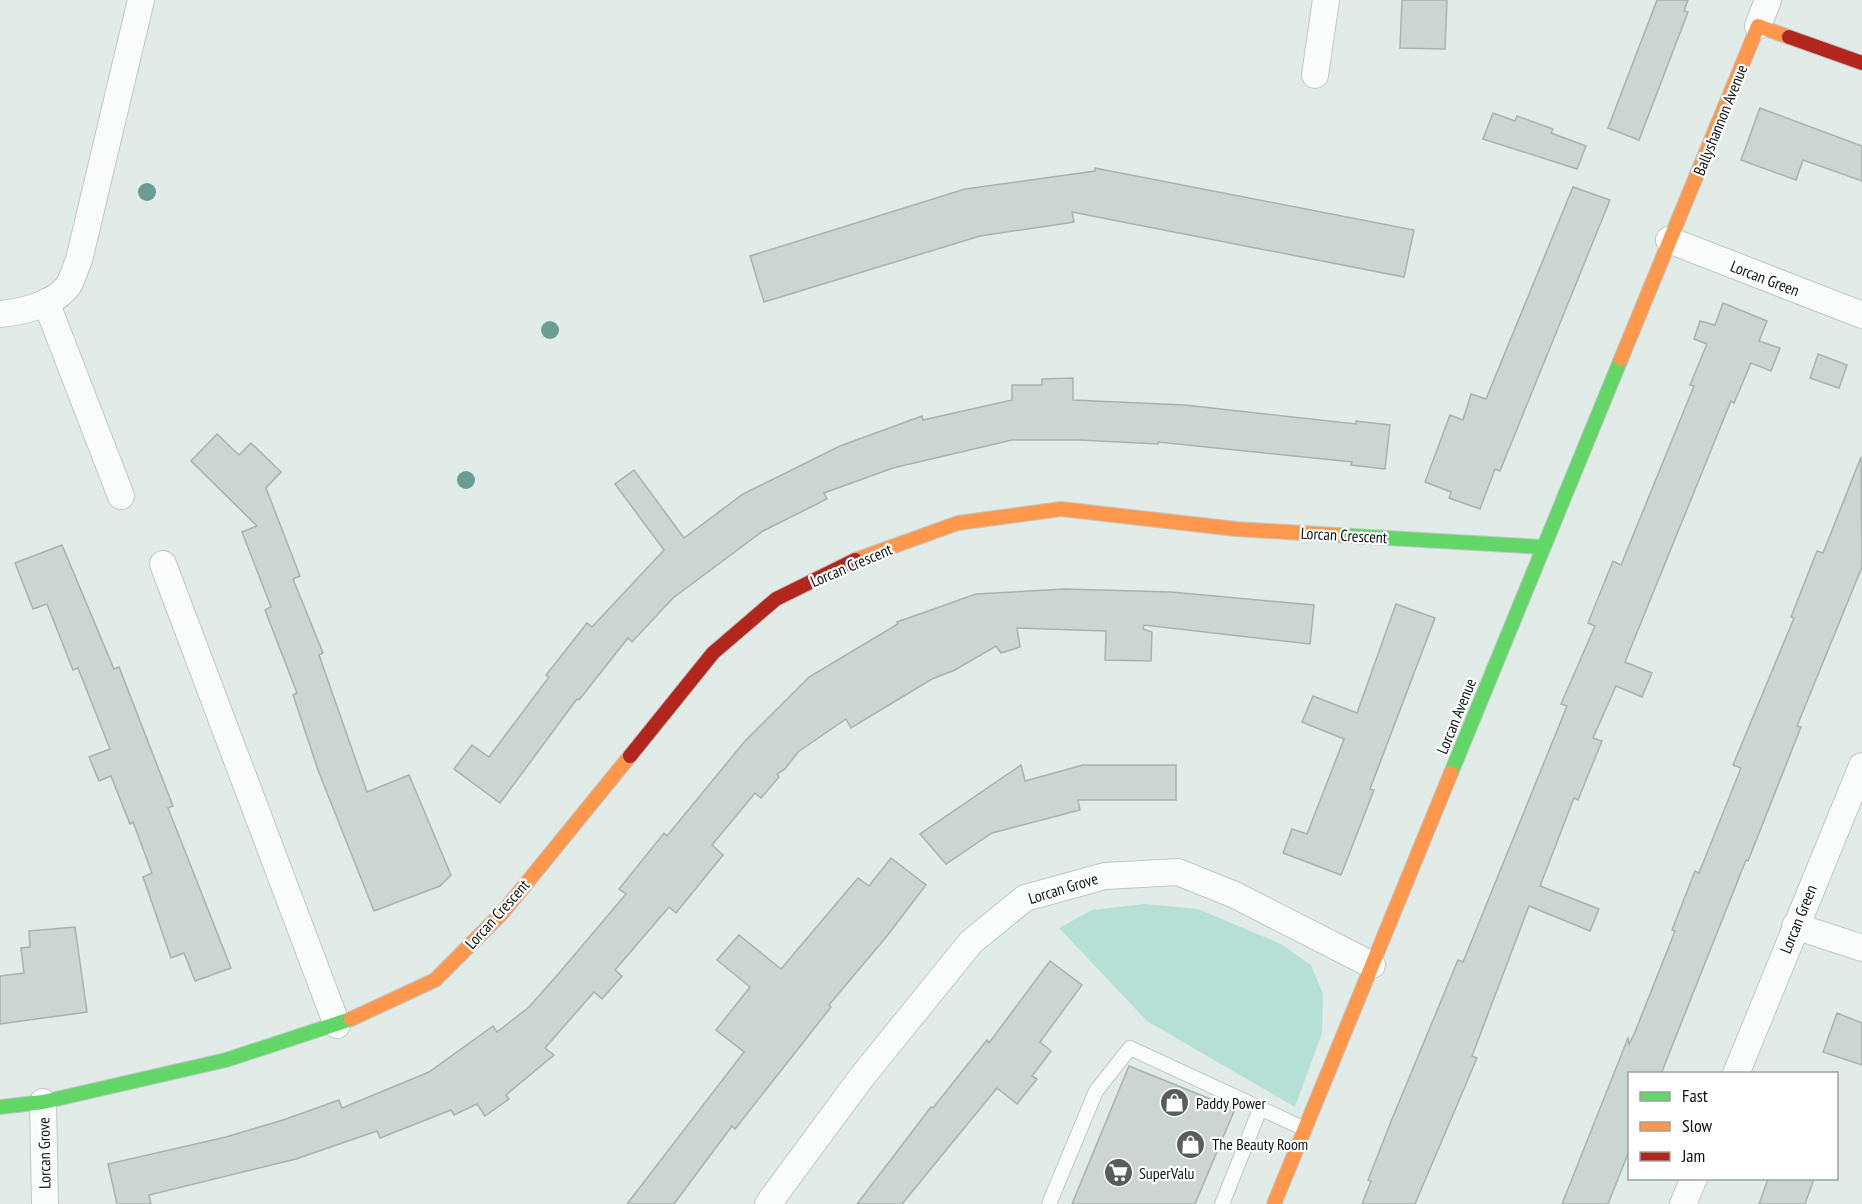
<svg xmlns="http://www.w3.org/2000/svg" width="1862" height="1204" font-family="'PT Sans Narrow',sans-serif">
  <style>
    .grass { fill: #b6e0d5 }
    .building { fill: #ccd5d2; stroke: #a9b1af; stroke-width: 1.5 }
    .lines { fill: none; stroke-linecap: round; stroke-linejoin: round }
    .lane-casing { stroke: #c0c7c5; stroke-width: 16 }
    .street-casing { stroke: #c0c7c5; stroke-width: 28 }
    .fast-casing { stroke: #c0c7c5; stroke-width: 16 }
    .slow-casing { stroke: #c0c7c5; stroke-width: 16 }
    .jam-casing { stroke: #c0c7c5; stroke-width: 16 }
    .lane { stroke: #fafcfc; stroke-width: 14 }
    .street { stroke: #fafcfc; stroke-width: 26 }
    .fast { stroke: #63d668; stroke-width: 14 }
    .slow { stroke: #ff974d; stroke-width: 14 }
    .jam { stroke: #b3261e; stroke-width: 14 }
    .tree { fill: #6a9d93 }
    .labels { text-anchor: middle; dominant-baseline: central; stroke-width: 4.5; stroke-linejoin: round; paint-order: stroke }
    .street-label { font-size: 16px; fill: #0c1210; stroke: #fff }
    .poi-label { font-size: 16px; fill: #0c1210; stroke: #fff; text-anchor: start }
  </style>
  <rect width="100%" height="100%" fill="#e1ece9"/>
  <path class="grass" d="M 1145,904 L 1198,909 L 1281,944 L 1311,965 L 1323,994 L 1322,1033 L 1295,1107 L 1147,1021 L 1059,928 L 1092,910 Z"/>
  <g class="building">
    <path d="M 1402,0 L 1447,0 L 1445,49 L 1400,48 Z"/>
    <path d="M 1657,0 L 1688,0 L 1684,11 L 1688,12 L 1639,140 L 1608,128 Z"/>
    <path d="M 1760,108 L 1862,146 L 1862,181 L 1803,160 L 1796,180 L 1741,160 Z"/>
    <path d="M 1493,113 L 1515,121 L 1517,116 L 1553,129 L 1551,133 L 1586,146 L 1577,169 L 1483,139 Z"/>
    <path d="M 1095,168 L 1414,230 L 1404,277 L 1072,212 L 1074,222 L 980,236 L 764,302 L 750,256 L 965,189 L 1095,171 Z"/>
    <path d="M 1573,187 L 1610,200 L 1500,471 L 1495,469 L 1480,509 L 1449,498 L 1451,492 L 1425,482 L 1450,415 L 1463,420 L 1471,394 L 1486,399 Z"/>
    <path d="M 1723,303 L 1767,321 L 1759,341 L 1780,348 L 1771,371 L 1751,363 L 1734,403 L 1731,401 L 1625,662 L 1652,673 L 1642,697 L 1616,686 L 1593,738 L 1602,741 L 1578,800 L 1574,798 L 1540,886 L 1599,909 L 1590,931 L 1529,906 L 1472,1056 L 1477,1058 L 1415,1204 L 1362,1204 L 1371,1181 L 1368,1180 L 1392,1119 L 1458,960 L 1463,962 L 1567,706 L 1561,704 L 1595,626 L 1588,623 L 1613,561 L 1621,565 L 1694,386 L 1690,385 L 1707,344 L 1694,339 L 1700,321 L 1715,325 Z"/>
    <path d="M 1818,354 L 1847,365 L 1839,388 L 1810,378 Z"/>
    <path d="M 1073,378 L 1073,400 L 1185,405 L 1356,424 L 1356,421 L 1390,425 L 1385,469 L 1351,465 L 1352,462 L 1158,442 L 1158,444 L 1080,440 L 1012,440 L 893,468 L 824,493 L 827,499 L 763,531 L 673,598 L 632,642 L 628,638 L 579,700 L 577,699 L 500,803 L 454,769 L 472,745 L 489,757 L 549,677 L 546,675 L 587,623 L 592,627 L 664,550 L 615,484 L 634,470 L 684,538 L 743,494 L 840,446 L 922,416 L 923,420 L 1012,400 L 1012,385 L 1042,385 L 1042,379 Z"/>
    <path d="M 217,434 L 239,455 L 251,443 L 281,472 L 266,488 L 300,576 L 293,579 L 323,653 L 319,655 L 367,792 L 409,775 L 451,875 L 440,886 L 374,911 L 318,770 L 293,695 L 297,693 L 265,610 L 271,607 L 242,532 L 257,526 L 191,461 Z"/>
    <path d="M 1861,457 L 1862,567 L 1797,726 L 1801,727 L 1748,861 L 1746,860 L 1661,1074 L 1629,1074 L 1629,1151 L 1608,1204 L 1562,1204 L 1628,1038 L 1629,1044 L 1635,1032 L 1675,931 L 1672,930 L 1695,871 L 1699,873 L 1741,768 L 1733,765 L 1794,618 L 1791,617 L 1817,551 L 1823,553 Z"/>
    <path d="M 62,545 L 114,669 L 119,667 L 173,806 L 168,808 L 231,968 L 195,981 L 184,953 L 171,958 L 143,877 L 152,873 L 133,822 L 130,824 L 111,776 L 99,781 L 89,757 L 110,749 L 78,668 L 73,670 L 47,604 L 33,609 L 15,563 Z"/>
    <path d="M 1065,589 L 1171,592 L 1314,605 L 1310,644 L 1144,625 L 1143,629 L 1152,632 L 1151,661 L 1105,660 L 1106,631 L 1017,628 L 1020,647 L 1001,653 L 996,646 L 955,670 L 932,679 L 851,728 L 846,719 L 798,752 L 785,769 L 777,774 L 779,777 L 761,798 L 755,793 L 712,845 L 723,855 L 676,913 L 669,907 L 615,970 L 622,976 L 602,999 L 594,992 L 545,1048 L 554,1055 L 506,1095 L 509,1099 L 485,1116 L 477,1104 L 454,1115 L 451,1110 L 380,1138 L 377,1131 L 296,1159 L 149,1195 L 151,1204 L 117,1204 L 108,1164 L 226,1137 L 283,1120 L 339,1100 L 342,1108 L 429,1072 L 493,1026 L 497,1032 L 529,1007 L 560,972 L 626,894 L 619,889 L 664,833 L 667,836 L 745,741 L 809,677 L 898,624 L 897,622 L 976,594 Z"/>
    <path d="M 1396,604 L 1435,618 L 1370,789 L 1374,790 L 1341,875 L 1283,853 L 1292,829 L 1307,834 L 1344,739 L 1302,722 L 1313,696 L 1357,713 Z"/>
    <path d="M 1021,765 L 1025,781 L 1083,765 L 1176,765 L 1176,800 L 1078,800 L 1080,810 L 992,833 L 946,864 L 920,834 Z"/>
    <path d="M 891,858 L 926,885 L 887,936 L 829,1005 L 831,1007 L 735,1129 L 732,1126 L 674,1204 L 627,1204 L 744,1052 L 716,1030 L 750,987 L 717,960 L 739,935 L 781,969 L 858,878 L 869,886 Z"/>
    <path d="M 75,927 L 87,1012 L 0,1024 L 0,976 L 24,973 L 21,948 L 30,947 L 29,931 Z"/>
    <path d="M 1050,961 L 1082,985 L 1040,1042 L 1051,1051 L 1032,1076 L 1037,1079 L 1017,1104 L 997,1088 L 902,1204 L 857,1204 L 931,1107 L 933,1108 L 987,1040 L 989,1043 Z"/>
    <path d="M 1837,1013 L 1862,1023 L 1862,1065 L 1823,1052 Z"/>
    <path d="M 1129,1066 L 1235,1109 L 1195,1204 L 1072,1204 Z"/>
    <path d="M 1768,1179 L 1814,1179 L 1805,1204 L 1759,1204 Z"/>
  </g>
  <g class="lines">
    <defs>
      <g id="lane">
        <path d="M 1049,1204 L 1096,1091 L 1130,1048 L 1305,1129"/>
        <path d="M 1222,1204 L 1260,1109"/>
      </g>
      <g id="street">
        <path d="M 1758,26 L 1768,0"/>
        <path d="M 1315,75 L 1326,0"/>
        <path d="M 1669,240 L 1862,315"/>
        <path d="M 46,302 L 121,496"/>
        <path d="M 0,314 C 22,312 53,305 68,286 C 73,279 75,268 79,260 L 141,0"/>
        <path d="M 163,564 L 337,1025"/>
        <path d="M 1795,926 L 1862,948"/>
        <path d="M 1736,1074 L 1862,766"/>
        <path d="M 43,1102 L 45,1204"/>
        <path d="M 768,1204 L 861,1078 L 971,942 L 1025,898 L 1105,876 L 1178,872 L 1235,895 L 1372,965"/>
        <path d="M 1683,1204 L 1694,1178"/>
      </g>
      <g id="fast">
        <path d="M 1336,535 L 1543,547"/>
        <path d="M 1451,773 L 1621,359"/>
        <path d="M 0,1107 L 43,1102 L 226,1060 L 351,1019"/>
      </g>
      <g id="slow">
        <path d="M 1621,359 L 1758,26 L 1789,37"/>
        <path d="M 855,560 L 958,523 L 1061,509 L 1236,529 L 1336,535"/>
        <path d="M 351,1019 L 435,980 L 503,912 L 630,756"/>
        <path d="M 1274,1204 L 1451,773"/>
      </g>
      <g id="jam">
        <path d="M 1789,37 L 1862,63"/>
        <path d="M 630,756 L 713,653 L 776,599 L 855,560"/>
      </g>
    </defs>
    <use href="#lane" class="lane-casing"/>
    <use href="#street" class="street-casing"/>
    <use href="#fast" class="fast-casing"/>
    <use href="#slow" class="slow-casing"/>
    <use href="#jam" class="jam-casing"/>
    <use href="#lane" class="lane"/>
    <use href="#street" class="street"/>
    <use href="#fast" class="fast"/>
    <use href="#slow" class="slow"/>
    <use href="#jam" class="jam"/>
  </g>
  <g class="tree">
    <circle cx="147" cy="192" r="9"/>
    <circle cx="550" cy="330" r="9"/>
    <circle cx="466" cy="480" r="9"/>
  </g>
  <defs>
    <symbol id="shop-disc" viewBox="-11 -11 22 22"><circle r="9.5" fill="#575e5c" stroke="#fff"/><path d="M-5-2.5h2.3a2.7 3.5 0 0 1 5.4 0H5L5.5 6h-11ZM-1.5-2.5h3a1.5 2.3 0 0 0-3 0Z" fill="#fff"/></symbol>
    <symbol id="supermarket-disc" viewBox="-11 -11 22 22"><circle r="9.5" fill="#575e5c" stroke="#fff"/><path d="M-6-5.5h2.5l.6 2H6L4.5 2H-2.5L-4.4-4H-6ZM-1.5 3.2a1.3 1.3 0 1 0 .1 0ZM3 3.2a1.3 1.3 0 1 0 .1 0Z" fill="#fff"/></symbol>
  </defs>
  <g fill-rule="evenodd">
    <use href="#shop-disc" x="1158" y="1086" width="33" height="33"/>
    <use href="#shop-disc" x="1174" y="1128" width="33" height="33"/>
    <use href="#supermarket-disc" x="1102" y="1156" width="33" height="33"/>
  </g>
  <g class="labels">
    <g class="street-label">
      <text transform="translate(1720 120) rotate(-68)">Ballyshannon Avenue</text>
      <text transform="translate(1765 278) rotate(21)">Lorcan Green</text>
      <text transform="translate(1344 535) rotate(3)">Lorcan Crescent</text>
      <text transform="translate(851 565) rotate(-23)">Lorcan Crescent</text>
      <text transform="translate(1456 716) rotate(-68)">Lorcan Avenue</text>
      <text transform="translate(1063 888) rotate(-17)">Lorcan Grove</text>
      <text transform="translate(497 914) rotate(-48)">Lorcan Crescent</text>
      <text transform="translate(1798 919) rotate(-68)">Lorcan Green</text>
      <text transform="translate(44 1153) rotate(-91)">Lorcan Grove</text>
    </g>
    <g class="poi-label">
      <text x="1196" y="1103">Paddy Power</text>
      <text x="1212" y="1144">The Beauty Room</text>
      <text x="1139" y="1173">SuperValu</text>
    </g>
  </g>
  <rect x="1628" y="1072" width="210" height="108" fill="#ffffff" stroke="#9ea09f" stroke-width="1.5"/>
  <rect x="1640" y="1092" width="30" height="9" fill="#63d668" stroke="#9ea09f" stroke-width="1.5"/>
  <text x="1682" y="1102" font-size="18" fill="#0c1210">Fast</text>
  <rect x="1640" y="1122" width="30" height="9" fill="#ff974d" stroke="#9ea09f" stroke-width="1.5"/>
  <text x="1682" y="1132" font-size="18" fill="#0c1210">Slow</text>
  <rect x="1640" y="1152" width="30" height="9" fill="#b3261e" stroke="#9ea09f" stroke-width="1.5"/>
  <text x="1682" y="1162" font-size="18" fill="#0c1210">Jam</text>
</svg>
